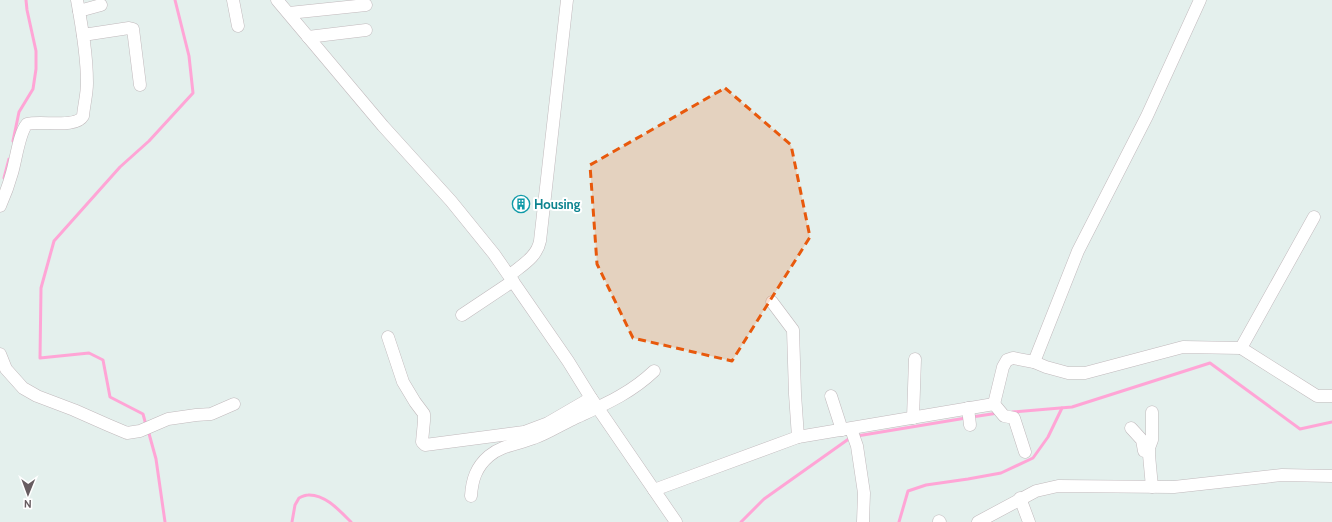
<svg xmlns="http://www.w3.org/2000/svg" width="1332" height="522" font-family="Cabin,sans-serif">
  <style>
    .lines { fill: none; stroke-linecap: round; stroke-linejoin: round }
    .stream { stroke: #ffa5d6; stroke-width: 3 }
    .minor-casing { stroke: #c1b9bc; stroke-width: 13 }
    .minor { stroke: #fff; stroke-width: 12 }
    .marked { fill: #e8590c; fill-opacity: 0.2; stroke: #e8590c; stroke-width: 3; stroke-dasharray: 8 5; stroke-linejoin: round }
    .labels { text-anchor: middle; dominant-baseline: central; stroke-width: 4; stroke-linejoin: round; paint-order: stroke }
    .culture-label { font-size: 13px; font-weight: bold; fill: #0d838f; stroke: #fff; text-anchor: start }
  </style>
  <rect width="100%" height="100%" fill="#e4f0ed"/>
  <g class="lines">
    <g class="stream">
      <path d="M 13,141 L 19,112 L 33,89 L 36,69 L 36,51 L 27,10 L 26,0"/>
      <path d="M 4,178 L 9,159"/>
      <path d="M 1012,412 L 1072,407 L 1210,363 L 1300,429 L 1332,422"/>
      <path d="M 972,417 L 998,413"/>
      <path d="M 146,425 L 143,414 L 110,397 L 103,360 L 89,353 L 40,358 L 41,288 L 54,241 L 120,167 L 149,141 L 193,93 L 189,56 L 175,0"/>
      <path d="M 148,430 L 156,459 L 165,522"/>
      <path d="M 857,436 L 966,418"/>
      <path d="M 292,522 L 295,505 L 299,498 C 301,497 305,495 308,495 C 325,494 340,511 351,522"/>
      <path d="M 741,522 L 764,499 L 850,438"/>
      <path d="M 899,522 L 908,491 L 926,485 L 968,479 L 1001,473 L 1033,458 L 1048,437 L 1062,408"/>
    </g>
    <defs>
      <g id="minor">
        <path d="M 233,0 L 238,26"/>
        <path d="M 277,0 L 383,126 L 451,201 L 494,254 L 568,361 L 591,398 L 676,522"/>
        <path d="M 79,11 L 101,5"/>
        <path d="M 289,13 L 366,5"/>
        <path d="M 83,35 L 129,28 L 133,29 L 140,85"/>
        <path d="M 308,37 L 366,30"/>
        <path d="M 0,206 C 5,195 9,184 12,173 C 16,160 19,133 27,124 C 41,120 76,129 83,116 C 84,105 87,94 87,83 C 87,55 82,27 77,0"/>
        <path d="M 510,275 C 522,265 537,257 540,241 L 567,0"/>
        <path d="M 772,302 L 793,330 L 795,394 L 798,437"/>
        <path d="M 462,315 L 513,281"/>
        <path d="M 388,337 L 403,382 L 415,402 L 424,414 L 424,421 L 422,442 L 425,445 L 524,432 L 548,423 L 591,398"/>
        <path d="M 1241,348 L 1314,217"/>
        <path d="M 0,354 L 6,369 L 23,388 L 37,396 L 74,410 L 108,425 L 127,433 L 140,431 L 168,419 L 196,415 L 211,414 L 234,404"/>
        <path d="M 1034,362 L 1078,251 L 1147,116 L 1200,0"/>
        <path d="M 831,396 L 842,430"/>
        <path d="M 994,404 L 1003,367 L 1007,360 L 1013,358 L 1034,362 L 1046,367 L 1068,373 L 1085,373 L 1183,347 L 1241,348 L 1317,396 L 1332,396"/>
        <path d="M 994,404 L 1004,416 L 1014,418 L 1025,452"/>
        <path d="M 968,408 L 970,425"/>
        <path d="M 913,418 L 915,359"/>
        <path d="M 1131,428 L 1142,440 L 1144,451"/>
        <path d="M 851,429 L 857,446 L 864,493 L 863,522"/>
        <path d="M 1152,487 L 1149,455 L 1149,448 L 1152,440 L 1152,412"/>
        <path d="M 654,490 L 798,437 L 994,404"/>
        <path d="M 471,496 C 472,480 476,467 489,456 C 502,445 519,444 534,438 C 548,433 560,425 573,419 C 603,405 630,394 654,371"/>
        <path d="M 1020,498 L 1029,522"/>
        <path d="M 939,521 L 940,522"/>
        <path d="M 978,522 L 1036,491 L 1058,486 L 1174,487 L 1282,475 L 1332,476"/>
      </g>
    </defs>
    <use href="#minor" class="minor-casing"/>
    <use href="#minor" class="minor"/>
  </g>
  <path class="marked" d="M 725,88 L 791,145 L 810,237 L 732,361 L 633,338 L 597,264 L 590,165 Z"/>
  <defs>
    <symbol id="building-ring" viewBox="-11 -11 22 22"><circle r="9.5" fill="#fff" stroke="#0f9aa8" stroke-width="1.5"/><path d="M-4-6H4V6H1V3H-1V6H-4ZM-2.5-4.3h1.7v1.8h-1.7ZM.8-4.3h1.7v1.8H.8ZM-2.5-1h1.7V.8h-1.7ZM.8-1h1.7V.8H.8Z" fill="#0f9aa8"/></symbol>
  </defs>
  <g fill-rule="evenodd">
    <use href="#building-ring" x="511" y="194" width="20" height="20"/>
  </g>
  <g class="labels">
    <g class="culture-label">
      <text x="534" y="204">Housing</text>
    </g>
  </g>
  <g transform="translate(28 494) rotate(181)" stroke="#ffffff" stroke-width="3" paint-order="stroke">
  <path d="M0-3L7 15L0 10L-7 15Z" fill="#665c60"/>
  <text y="-6" font-size="11" font-weight="bold" text-anchor="middle" fill="#665c60">N</text>
  </g>
</svg>
